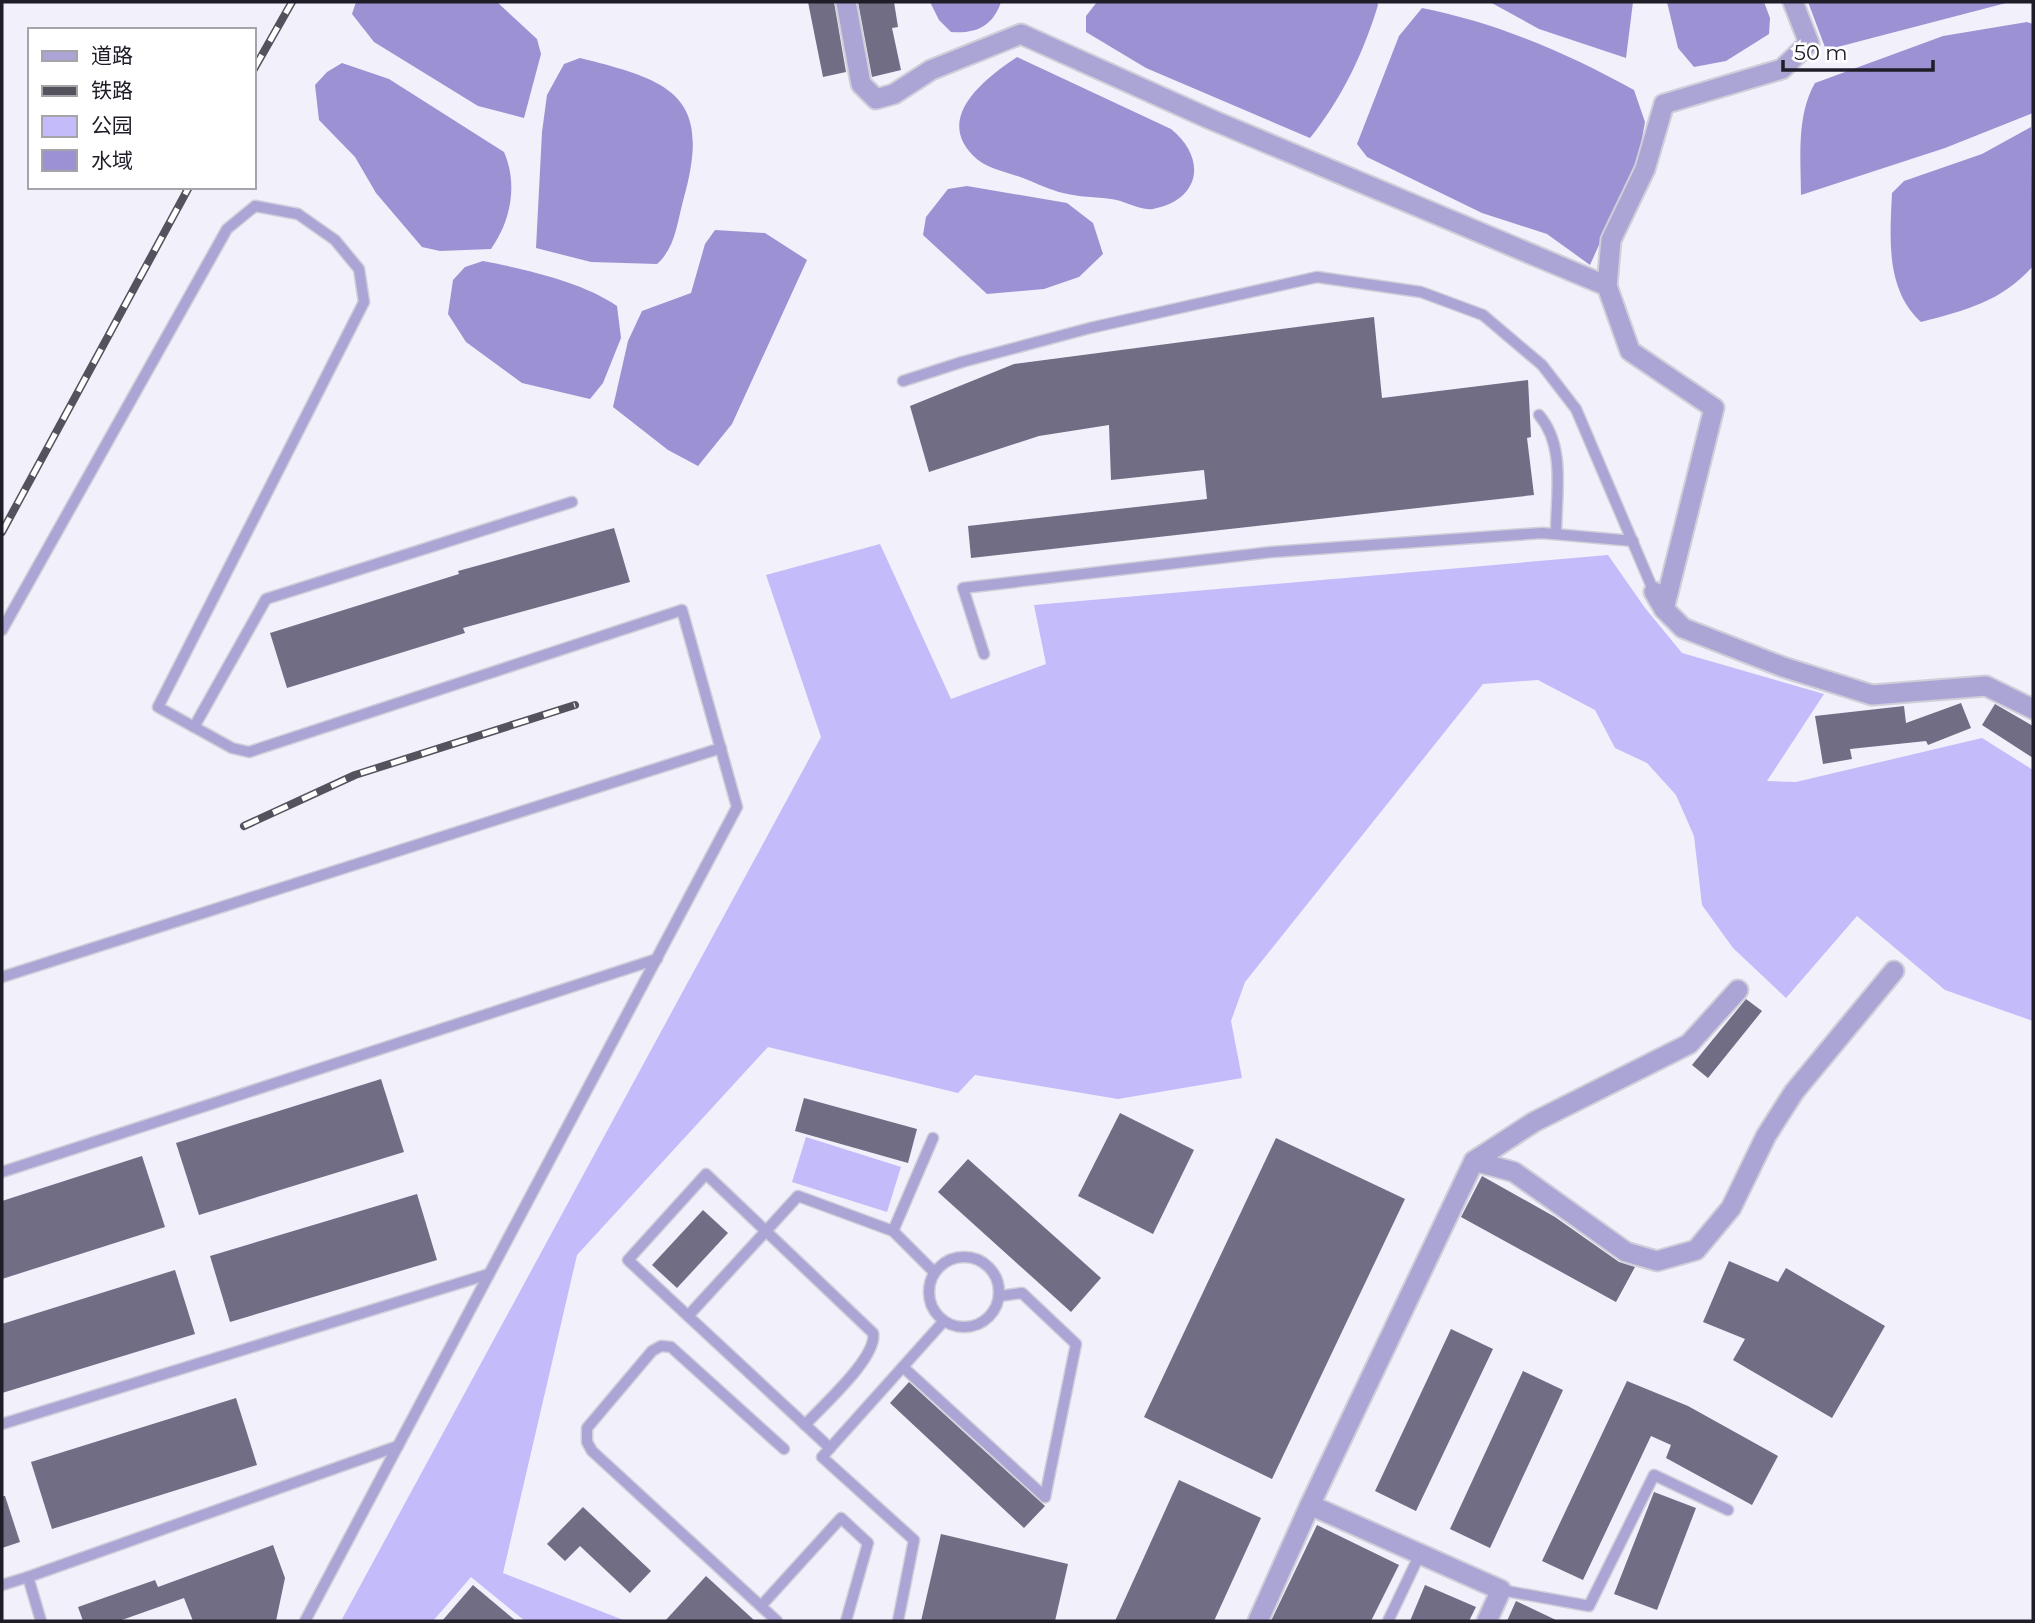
<svg xmlns="http://www.w3.org/2000/svg" width="2035" height="1623" font-family="Montserrat,'Noto Sans SC',sans-serif">
  <style>
    .green { fill: #c4bbfa }
    .water { fill: #9c92d3 }
    .building { fill: #706d84 }
    .lines { fill: none; stroke-linecap: round; stroke-linejoin: round }
    .service-casing { stroke: #cfced9; stroke-width: 13 }
    .minor-casing { stroke: #cfced9; stroke-width: 23 }
    .service { stroke: #aba5d5; stroke-width: 10 }
    .minor { stroke: #aba5d5; stroke-width: 19 }
    .rail-casing { stroke: #54525c; stroke-width: 8 }
    .rail { stroke: #fff; stroke-width: 5; stroke-dasharray: 16; stroke-linecap: butt }
  </style>
  <rect width="100%" height="100%" fill="#f1f0fb"/>
  <g class="green">
    <path d="M 880,544 L 951,699 L 1046,664 L 1034,605 L 1608,555 L 1645,608 L 1682,653 L 1824,694 L 1767,781 L 1796,782 L 1982,738 L 2033,770 L 2033,1021 L 1945,990 L 1857,916 L 1786,998 L 1733,948 L 1702,905 L 1694,836 L 1676,795 L 1647,763 L 1615,748 L 1595,710 L 1538,680 L 1483,684 L 1245,982 L 1231,1021 L 1242,1078 L 1118,1099 L 975,1075 L 958,1093 L 768,1047 L 577,1255 L 503,1573 L 626,1621 L 525,1621 L 471,1577 L 433,1621 L 341,1621 L 821,737 L 766,575 Z"/>
    <path d="M 806,1137 L 901,1167 L 887,1212 L 792,1182 Z"/>
  </g>
  <g class="water">
    <path d="M 356,2 L 497,2 L 537,39 L 541,54 L 524,118 L 478,106 L 374,42 L 352,14 Z"/>
    <path d="M 930,2 L 1001,2 C 993,26 976,34 951,32 L 939,20 Z"/>
    <path d="M 1097,2 L 1377,2 L 1378,5 C 1363,54 1342,98 1310,138 L 1146,68 L 1086,32 L 1086,16 Z"/>
    <path d="M 1490,2 L 1633,2 L 1626,58 L 1539,29 Z"/>
    <path d="M 1667,2 L 1764,2 L 1770,18 L 1769,34 L 1726,61 L 1694,67 L 1678,48 Z"/>
    <path d="M 1808,2 L 2010,2 L 1826,50 Z"/>
    <path d="M 1422,8 C 1497,23 1568,53 1634,90 L 1645,122 L 1639,155 L 1590,265 L 1547,234 L 1482,213 L 1367,157 L 1357,144 L 1399,36 Z"/>
    <path d="M 2027,22 L 2033,24 L 2033,113 L 1945,148 L 1801,195 C 1801,158 1796,116 1815,83 L 1943,36 Z"/>
    <path d="M 1017,57 L 1171,129 C 1207,158 1201,200 1153,209 C 1140,211 1124,200 1111,199 C 1096,197 1078,197 1063,193 C 1050,190 1036,183 1023,178 C 1010,173 989,169 978,160 C 931,120 983,80 1017,57 Z"/>
    <path d="M 580,58 C 673,81 713,96 683,201 C 677,224 675,248 657,264 L 591,262 L 536,248 L 542,132 L 547,95 L 564,64 Z"/>
    <path d="M 342,63 L 389,79 L 504,152 C 518,184 511,221 491,249 L 440,251 L 422,247 L 376,193 L 355,157 L 319,120 L 315,85 L 327,72 Z"/>
    <path d="M 2031,127 L 2033,266 C 2001,302 1966,310 1921,322 C 1885,289 1890,237 1892,193 L 1904,181 L 1982,154 Z"/>
    <path d="M 967,186 L 1067,203 L 1093,223 L 1103,254 L 1079,277 L 1044,289 L 987,294 L 923,235 L 926,217 L 948,189 Z"/>
    <path d="M 715,230 L 765,233 L 807,260 L 732,424 L 698,466 L 668,450 L 613,407 L 628,341 L 642,311 L 691,293 L 705,244 Z"/>
    <path d="M 483,261 C 524,269 583,282 617,306 L 621,338 L 603,383 L 590,399 L 522,383 L 466,342 L 448,314 L 453,280 L 465,267 Z"/>
  </g>
  <g class="building">
    <path d="M 808,2 L 834,2 L 846,72 L 823,77 Z"/>
    <path d="M 858,2 L 894,2 L 898,27 L 892,28 L 901,70 L 872,77 Z"/>
    <path d="M 1374,317 L 1382,398 L 1528,380 L 1531,437 L 1527,438 L 1534,495 L 971,558 L 968,526 L 1207,499 L 1204,470 L 1111,480 L 1109,425 L 1039,436 L 929,472 L 910,406 L 1014,364 Z"/>
    <path d="M 614,528 L 630,582 L 463,628 L 465,633 L 287,688 L 270,633 L 459,574 L 458,571 Z"/>
    <path d="M 1961,703 L 1971,728 L 1928,745 L 1926,741 L 1850,749 L 1852,759 L 1823,764 L 1815,716 L 1904,706 L 1906,723 Z"/>
    <path d="M 1995,704 L 2033,726 L 2033,758 L 1982,725 Z"/>
    <path d="M 1746,999 L 1762,1011 L 1708,1078 L 1692,1065 Z"/>
    <path d="M 381,1079 L 404,1152 L 199,1215 L 176,1143 Z"/>
    <path d="M 804,1098 L 917,1129 L 908,1163 L 795,1131 Z"/>
    <path d="M 1120,1113 L 1194,1150 L 1153,1234 L 1078,1196 Z"/>
    <path d="M 1276,1138 L 1405,1199 L 1272,1479 L 1144,1417 Z"/>
    <path d="M 142,1156 L 165,1227 L 2,1279 L 2,1201 Z"/>
    <path d="M 968,1159 L 1101,1278 L 1071,1312 L 938,1192 Z"/>
    <path d="M 1482,1176 L 1555,1217 L 1619,1262 L 1635,1267 L 1616,1302 L 1461,1217 Z"/>
    <path d="M 417,1194 L 437,1260 L 230,1322 L 210,1256 Z"/>
    <path d="M 703,1210 L 728,1233 L 677,1288 L 652,1265 Z"/>
    <path d="M 1729,1261 L 1778,1282 L 1786,1268 L 1885,1326 L 1832,1418 L 1733,1360 L 1745,1339 L 1703,1322 Z"/>
    <path d="M 175,1270 L 195,1334 L 2,1393 L 2,1324 Z"/>
    <path d="M 1451,1329 L 1493,1349 L 1416,1511 L 1375,1491 Z"/>
    <path d="M 1523,1371 L 1563,1390 L 1490,1548 L 1450,1529 Z"/>
    <path d="M 1627,1381 L 1688,1406 L 1778,1456 L 1752,1505 L 1666,1458 L 1671,1445 L 1651,1436 L 1583,1580 L 1542,1561 Z"/>
    <path d="M 909,1382 L 1045,1506 L 1024,1528 L 890,1403 Z"/>
    <path d="M 236,1398 L 257,1465 L 52,1529 L 31,1462 Z"/>
    <path d="M 1179,1480 L 1261,1518 L 1214,1621 L 1115,1621 Z"/>
    <path d="M 1654,1492 L 1696,1508 L 1657,1610 L 1614,1594 Z"/>
    <path d="M 2,1496 L 5,1496 L 20,1542 L 2,1548 Z"/>
    <path d="M 583,1507 L 651,1571 L 630,1593 L 580,1546 L 565,1561 L 547,1544 Z"/>
    <path d="M 1317,1525 L 1399,1565 L 1371,1621 L 1271,1621 Z"/>
    <path d="M 941,1534 L 1068,1564 L 1055,1621 L 921,1621 Z"/>
    <path d="M 273,1545 L 285,1578 L 276,1621 L 193,1621 L 184,1598 L 119,1621 L 83,1621 L 78,1607 L 155,1580 L 158,1587 Z"/>
    <path d="M 706,1576 L 755,1621 L 665,1621 Z"/>
    <path d="M 473,1585 L 516,1621 L 442,1621 Z"/>
    <path d="M 1425,1585 L 1476,1607 L 1469,1621 L 1410,1621 Z"/>
    <path d="M 1516,1601 L 1558,1621 L 1507,1621 Z"/>
  </g>
  <g class="lines">
    <defs>
      <g id="service">
        <path d="M 903,381 L 962,362 L 1090,328 L 1317,277 L 1421,292 L 1483,315 L 1542,365 L 1576,409 L 1654,592"/>
        <path d="M 1539,415 C 1566,446 1556,495 1556,534"/>
        <path d="M 2,630 L 227,229 L 255,206 L 298,214 L 335,240 L 359,269 L 364,302 L 158,707 L 232,748 L 249,752 L 682,610 L 737,807 L 305,1621"/>
        <path d="M 984,654 L 963,588 L 1272,552 L 1542,533 L 1633,541"/>
        <path d="M 194,727 L 266,599 L 572,502"/>
        <path d="M 2,977 L 721,748"/>
        <path d="M 2,1172 L 657,959"/>
        <path d="M 893,1231 L 933,1138"/>
        <circle cx="964" cy="1292" r="35"/>
        <path d="M 1000,1296 L 1022,1293 L 1076,1344 L 1045,1497"/>
        <path d="M 688,1316 L 628,1260 L 706,1174 L 873,1333 C 878,1357 822,1406 805,1425"/>
        <path d="M 903,1367 L 1045,1497"/>
        <path d="M 2,1424 L 489,1274"/>
        <path d="M 830,1448 L 688,1316 L 798,1196 L 893,1231 L 934,1272"/>
        <path d="M 28,1577 L 398,1446"/>
        <path d="M 2,1585 L 28,1577 L 41,1621"/>
        <path d="M 1501,1590 L 1589,1606 L 1654,1475 L 1728,1510"/>
        <path d="M 761,1606 L 841,1518 L 868,1543 L 846,1621"/>
        <path d="M 777,1621 L 592,1451 L 587,1442 L 587,1428 L 652,1351 L 661,1346 L 671,1347 L 784,1449"/>
        <path d="M 898,1621 L 914,1540 L 822,1457 L 943,1322"/>
        <path d="M 1388,1621 L 1420,1554"/>
      </g>
      <g id="minor">
        <path d="M 846,2 L 861,84 L 876,99 L 894,94 L 931,70 L 1021,34 L 1210,119 L 1607,286 L 1630,351 L 1714,408 L 1664,609"/>
        <path d="M 1607,286 L 1611,240 L 1645,169 L 1664,104 L 1782,69 L 1809,43 L 1793,2"/>
        <path d="M 1654,592 L 1664,609 L 1683,628 L 1783,667 L 1872,695 L 1986,686 L 2033,709"/>
        <path d="M 1474,1161 L 1514,1172 L 1626,1252 L 1657,1261 L 1696,1250 L 1731,1208 L 1766,1136 L 1794,1092 L 1894,971"/>
        <path d="M 1310,1505 L 1474,1161 L 1534,1122 L 1689,1044 L 1738,990"/>
        <path d="M 1258,1621 L 1310,1505 L 1501,1590 L 1487,1621"/>
      </g>
    </defs>
    <use href="#service" class="service-casing"/>
    <use href="#minor" class="minor-casing"/>
    <use href="#service" class="service"/>
    <use href="#minor" class="minor"/>
    <defs>
      <g id="rail">
        <path d="M 254,69 L 292,2"/>
        <path d="M 2,532 L 189,187"/>
        <path d="M 244,826 L 355,775 L 575,705"/>
      </g>
    </defs>
    <use href="#rail" class="rail-casing"/>
    <use href="#rail" class="rail"/>
  </g>
  <rect width="2035" height="1623" fill="none" stroke="#1f1d27" stroke-width="7"/>
  <rect x="28" y="28" width="228" height="161" fill="#ffffff" stroke="#a5a5a9" stroke-width="2"/>
  <rect x="42" y="51" width="35" height="10" fill="#aba5d5" stroke="#a5a5a9" stroke-width="2"/>
  <text x="91" y="63" font-size="21" fill="#1f1d27">道路</text>
  <rect x="42" y="86" width="35" height="10" fill="#54525c" stroke="#a5a5a9" stroke-width="2"/>
  <text x="91" y="98" font-size="21" fill="#1f1d27">铁路</text>
  <rect x="42" y="116" width="35" height="21" fill="#c4bbfa" stroke="#a5a5a9" stroke-width="2"/>
  <text x="91" y="133" font-size="21" fill="#1f1d27">公园</text>
  <rect x="42" y="150" width="35" height="21" fill="#9c92d3" stroke="#a5a5a9" stroke-width="2"/>
  <text x="91" y="168" font-size="21" fill="#1f1d27">水域</text>
  <path d="M1783 60v10h150v-10" fill="none" stroke="#1f1d27" stroke-width="3.5"/>
  <text x="1794" y="60" font-size="21" fill="#1f1d27" stroke="#ffffff" stroke-width="5" paint-order="stroke">50 m</text>
</svg>
